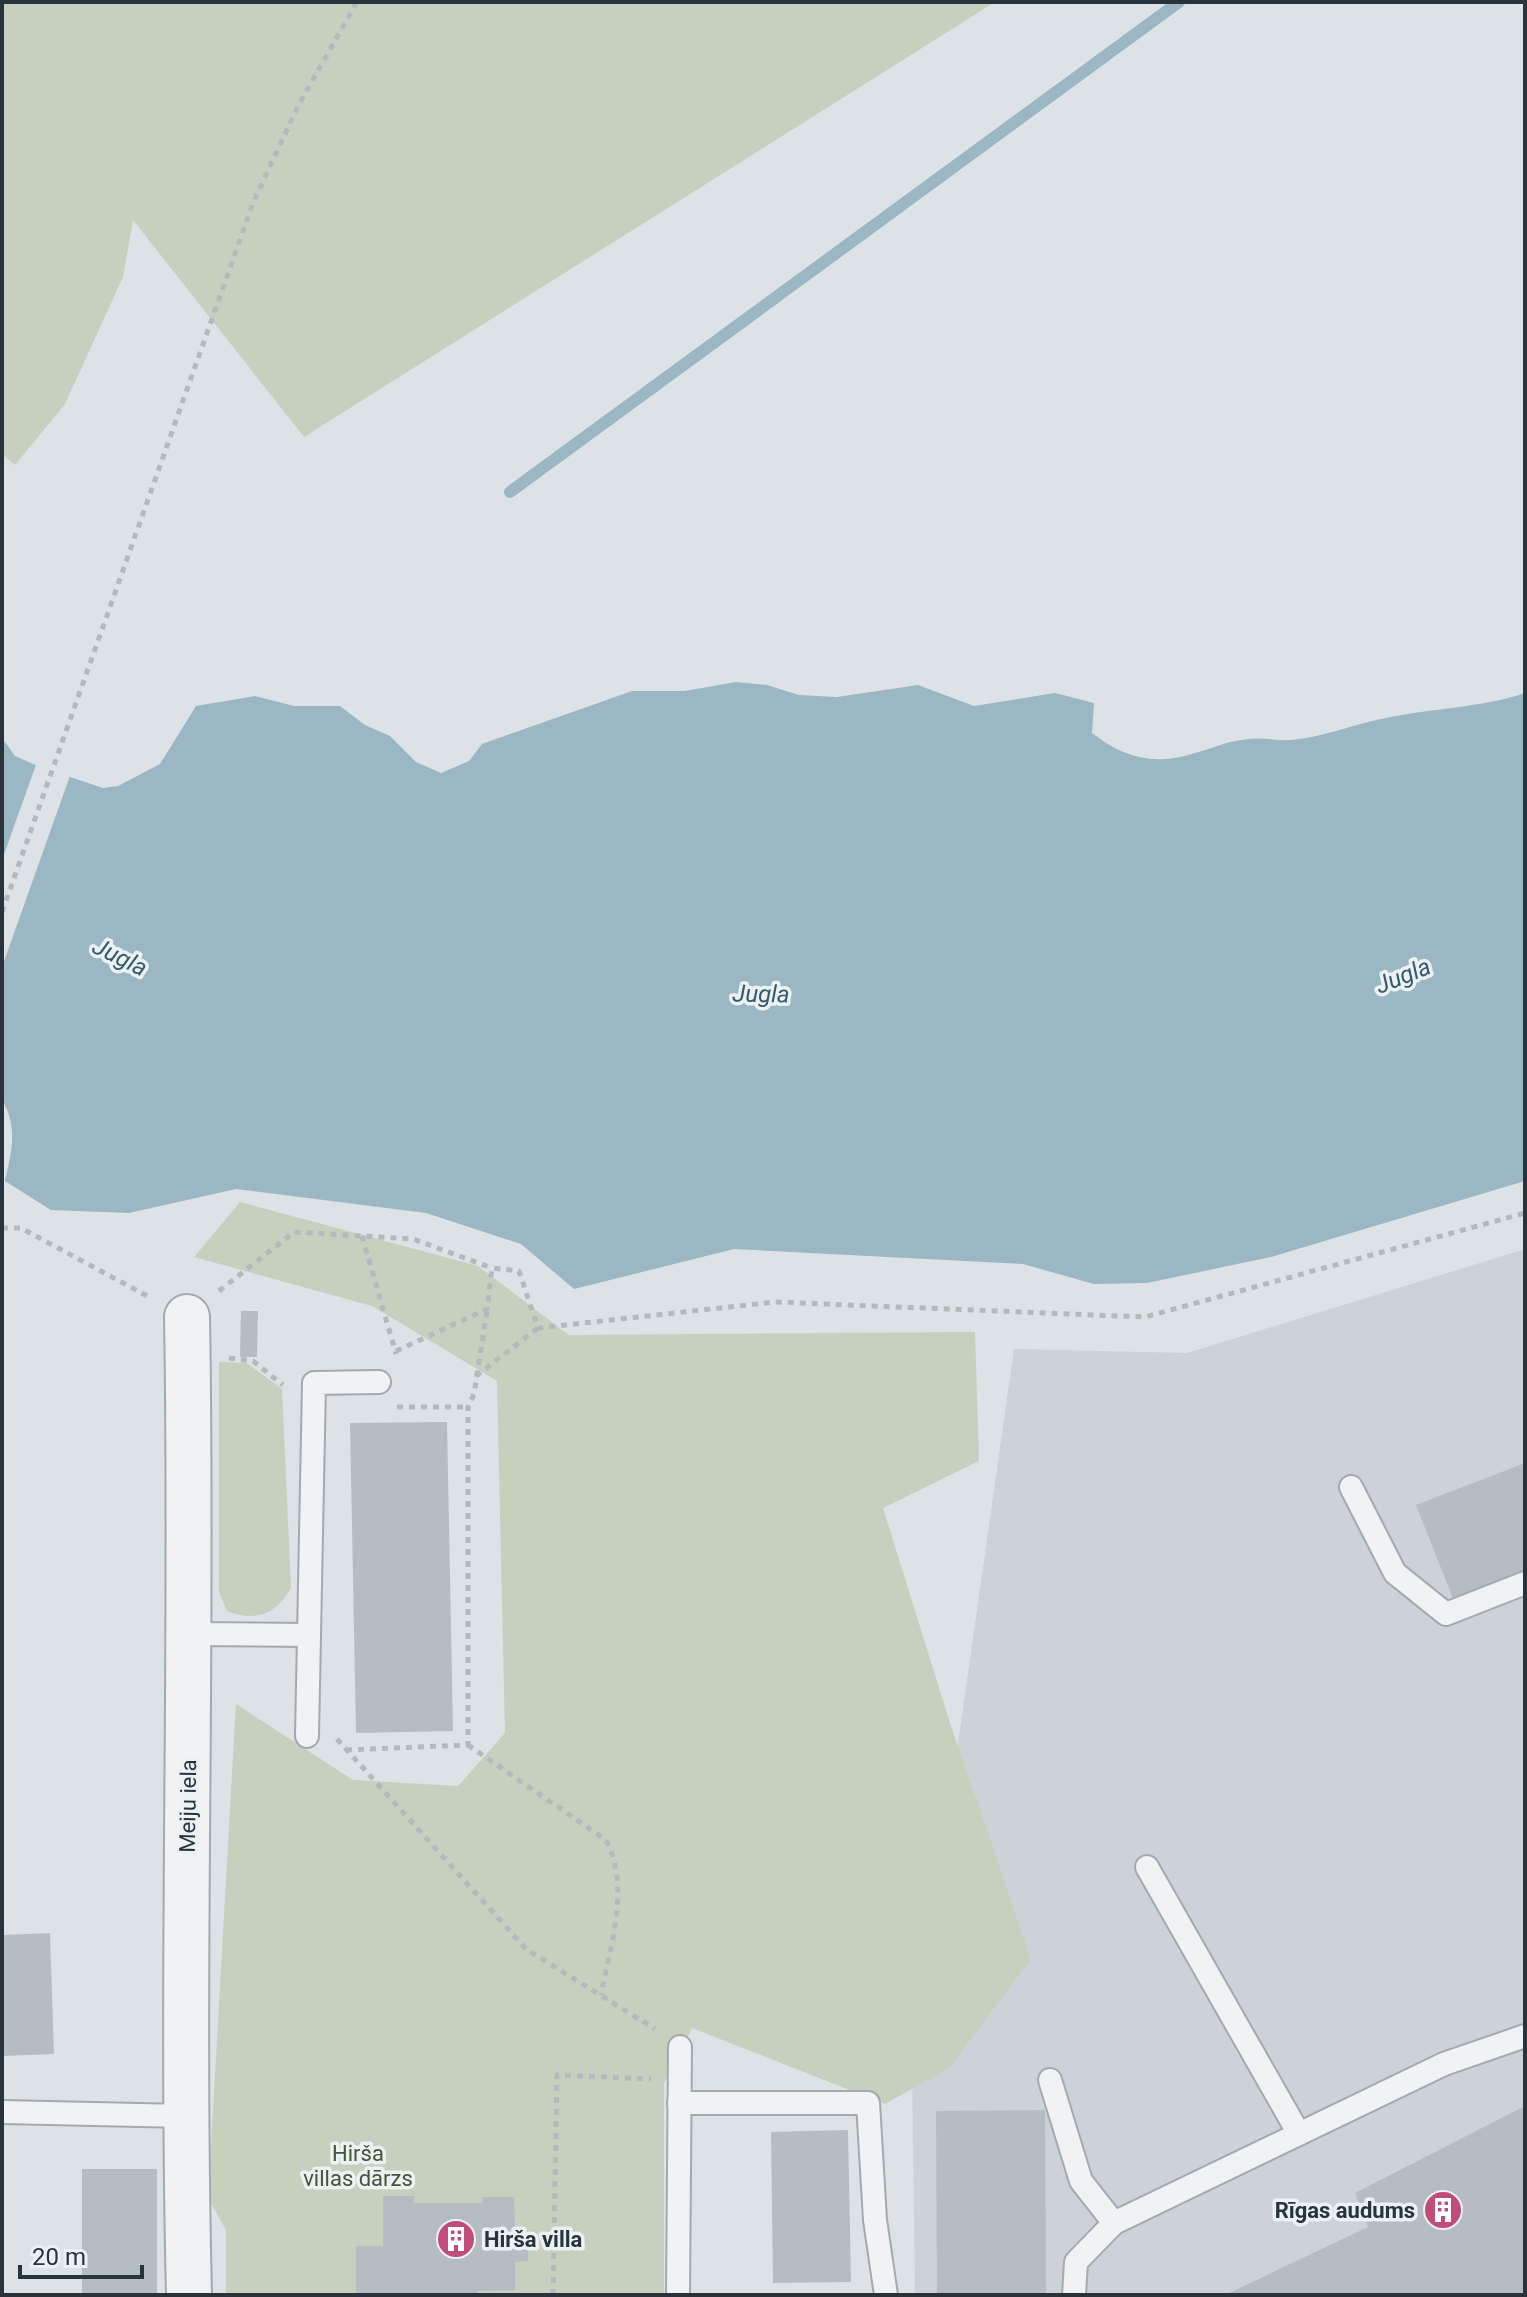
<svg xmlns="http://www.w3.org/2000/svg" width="1527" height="2297" font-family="Roboto,sans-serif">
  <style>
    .built { fill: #ccd2d7 }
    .green { fill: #c7cfbf }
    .water { fill: #9bb7c3 }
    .pier { fill: #dde2e6 }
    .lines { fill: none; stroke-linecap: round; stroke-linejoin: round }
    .stream { stroke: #9bb7c3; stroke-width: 12 }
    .building { fill: #b5bdc2 }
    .lane-casing { stroke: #a3aaaf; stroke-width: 26 }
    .street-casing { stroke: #a3aaaf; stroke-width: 48 }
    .path { stroke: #b4b9bc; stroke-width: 5; stroke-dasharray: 6 6; stroke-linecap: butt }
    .lane { stroke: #f0f2f4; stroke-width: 22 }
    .street { stroke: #f0f2f4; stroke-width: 44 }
    .labels { text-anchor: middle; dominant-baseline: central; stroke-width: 7; stroke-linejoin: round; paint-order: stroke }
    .street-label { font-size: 22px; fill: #28333b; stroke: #ecf1f4 }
    .park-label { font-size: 22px; fill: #435537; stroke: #ecf1f4 }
    .poi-label { font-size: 22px; font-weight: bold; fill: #28333b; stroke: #ecf1f4; text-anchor: end }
    .water-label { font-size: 24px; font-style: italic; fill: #36596b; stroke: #ecf1f4 }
  </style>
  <rect width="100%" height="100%" fill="#dde2e6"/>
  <path class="built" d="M 1525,1249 L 1525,2295 L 915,2295 L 912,2068 L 1014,1349 L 1187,1353 Z"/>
  <g class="green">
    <path d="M 2,2 L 995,2 L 304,437 L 133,220 L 123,277 L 65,404 L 15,465 L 2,454 Z"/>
    <path d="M 240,1202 L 478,1266 L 569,1335 L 975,1332 L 979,1461 L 883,1508 L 950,1723 L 1031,1959 L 949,2068 L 885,2104 L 692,2028 L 664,2083 L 664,2295 L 226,2295 L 226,2230 L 208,2198 L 236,1704 L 353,1780 L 458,1786 L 505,1733 L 497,1381 L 372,1306 L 194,1257 Z"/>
    <path d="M 219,1362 L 247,1363 L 282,1389 L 291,1588 C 276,1615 254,1622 227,1611 L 219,1592 Z"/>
  </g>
  <path class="water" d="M 736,682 L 767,685 L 799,695 L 837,697 L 918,685 L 974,706 L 1055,693 L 1094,703 L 1092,733 C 1114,750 1137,761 1165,759 C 1195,757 1219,742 1248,739 C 1262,737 1277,741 1291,740 C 1324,737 1354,724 1386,718 C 1432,708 1481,708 1525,693 L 1525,1181 L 1271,1257 L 1147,1283 L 1094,1284 L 1023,1264 L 734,1249 L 574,1289 L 521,1244 L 426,1213 L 236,1189 L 129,1213 L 51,1210 L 5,1181 C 12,1149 18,1129 2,1099 L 2,738 L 15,756 L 40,767 L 103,788 L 118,786 L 160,764 L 196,706 L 255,696 L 294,706 L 340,706 L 365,725 L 390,736 L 416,762 L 441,773 L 469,761 L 482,744 L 632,691 L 685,691 Z"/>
  <path class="pier" d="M 37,762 L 71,773 L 2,967 L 2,860 Z"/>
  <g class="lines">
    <path class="stream" d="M 510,492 L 1179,2"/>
  </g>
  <g class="building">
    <path d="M 241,1311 L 258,1311 L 257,1357 L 240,1357 Z"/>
    <path d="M 447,1422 L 453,1731 L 356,1733 L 350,1423 Z"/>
    <path d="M 1525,1463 L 1525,1579 L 1456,1606 L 1416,1505 Z"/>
    <path d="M 50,1933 L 54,2054 L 2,2056 L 2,1935 Z"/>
    <path d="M 1525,2106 L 1525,2295 L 1225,2295 L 1368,2227 L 1355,2193 Z"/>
    <path d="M 1045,2110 L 1046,2295 L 937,2295 L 936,2111 Z"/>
    <path d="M 848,2130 L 851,2282 L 773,2283 L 771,2132 Z"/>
    <rect x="82" y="2169" width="75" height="126"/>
    <path d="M 383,2196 L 414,2196 L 414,2203 L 482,2203 L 482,2197 L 514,2197 L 515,2232 L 528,2232 L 528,2261 L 515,2262 L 515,2290 L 477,2291 L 477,2295 L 356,2295 L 356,2246 L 383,2246 Z"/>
  </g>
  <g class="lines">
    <defs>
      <g id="lane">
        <path d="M 1351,1487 L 1395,1573 L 1446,1614 L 1525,1583"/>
        <path d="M 191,1634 L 309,1635"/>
        <path d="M 307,1736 L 314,1383 L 379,1382"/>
        <path d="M 1147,1867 L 1299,2134"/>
        <path d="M 1050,2080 L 1081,2181 L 1114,2223"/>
        <path d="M 679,2103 L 868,2103 L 875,2220 L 886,2295"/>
        <path d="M 2,2112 L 185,2116"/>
        <path d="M 678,2295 L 680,2047"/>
        <path d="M 1074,2295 L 1076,2262 L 1114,2223 L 1444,2064 L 1525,2036"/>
      </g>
      <path id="street" d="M 187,1317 C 193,1643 181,1969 189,2295"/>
    </defs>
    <use href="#lane" class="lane-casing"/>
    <use href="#street" class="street-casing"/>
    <g class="path">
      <path d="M 2,912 L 253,203 L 298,106 L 357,2"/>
      <path d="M 2,1228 L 21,1228 L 151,1298"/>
      <path d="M 362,1236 L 396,1354"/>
      <path d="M 219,1291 L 294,1232 L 413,1239 L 492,1268"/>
      <path d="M 396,1351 L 487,1309 L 492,1268 L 519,1271 L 538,1328 L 775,1302 L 1145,1317 L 1525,1213"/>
      <path d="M 229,1358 L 253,1361 L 283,1385"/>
      <path d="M 476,1376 L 538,1328"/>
      <path d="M 397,1407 L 468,1407"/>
      <path d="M 337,1739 L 526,1949 L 655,2029"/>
      <path d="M 468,1745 L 606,1840 C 631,1887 610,1946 601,1995"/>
      <path d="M 346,1750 L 468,1745 L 468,1407 L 474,1394 L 487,1310"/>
      <path d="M 553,2295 L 557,2075 L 651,2079"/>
    </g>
    <use href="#lane" class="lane"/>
    <use href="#street" class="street"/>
  </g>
  <defs>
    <symbol id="building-disc" viewBox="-11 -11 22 22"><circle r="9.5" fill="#c14c78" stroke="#ecf1f4"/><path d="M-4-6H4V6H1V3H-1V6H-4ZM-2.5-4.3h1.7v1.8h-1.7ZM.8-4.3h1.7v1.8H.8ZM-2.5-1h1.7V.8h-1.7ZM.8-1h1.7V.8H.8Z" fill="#fff"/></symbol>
  </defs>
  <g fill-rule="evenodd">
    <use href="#building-disc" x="1421" y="2188" width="44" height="44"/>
    <use href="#building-disc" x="434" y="2217" width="44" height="44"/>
  </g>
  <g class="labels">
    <g class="street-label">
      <text transform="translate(188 1806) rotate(-89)">Meiju iela</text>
    </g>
    <g class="park-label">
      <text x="358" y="2153">Hirša<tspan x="358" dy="25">villas dārzs</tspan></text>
    </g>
    <g class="poi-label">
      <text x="1415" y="2210">Rīgas audums</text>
      <text x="484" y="2239" text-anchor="start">Hirša villa</text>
    </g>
    <g class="water-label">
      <text transform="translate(120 957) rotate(26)">Jugla</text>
      <text transform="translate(1403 976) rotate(-22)">Jugla</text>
      <text transform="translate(761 994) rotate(1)">Jugla</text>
    </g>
  </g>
  <rect width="1527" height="2297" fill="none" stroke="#28333b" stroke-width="8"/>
  <path d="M20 2265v12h122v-12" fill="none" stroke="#28333b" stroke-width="4"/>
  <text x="32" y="2265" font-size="24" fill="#28333b" stroke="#ecf1f4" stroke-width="6" paint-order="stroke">20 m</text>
</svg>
